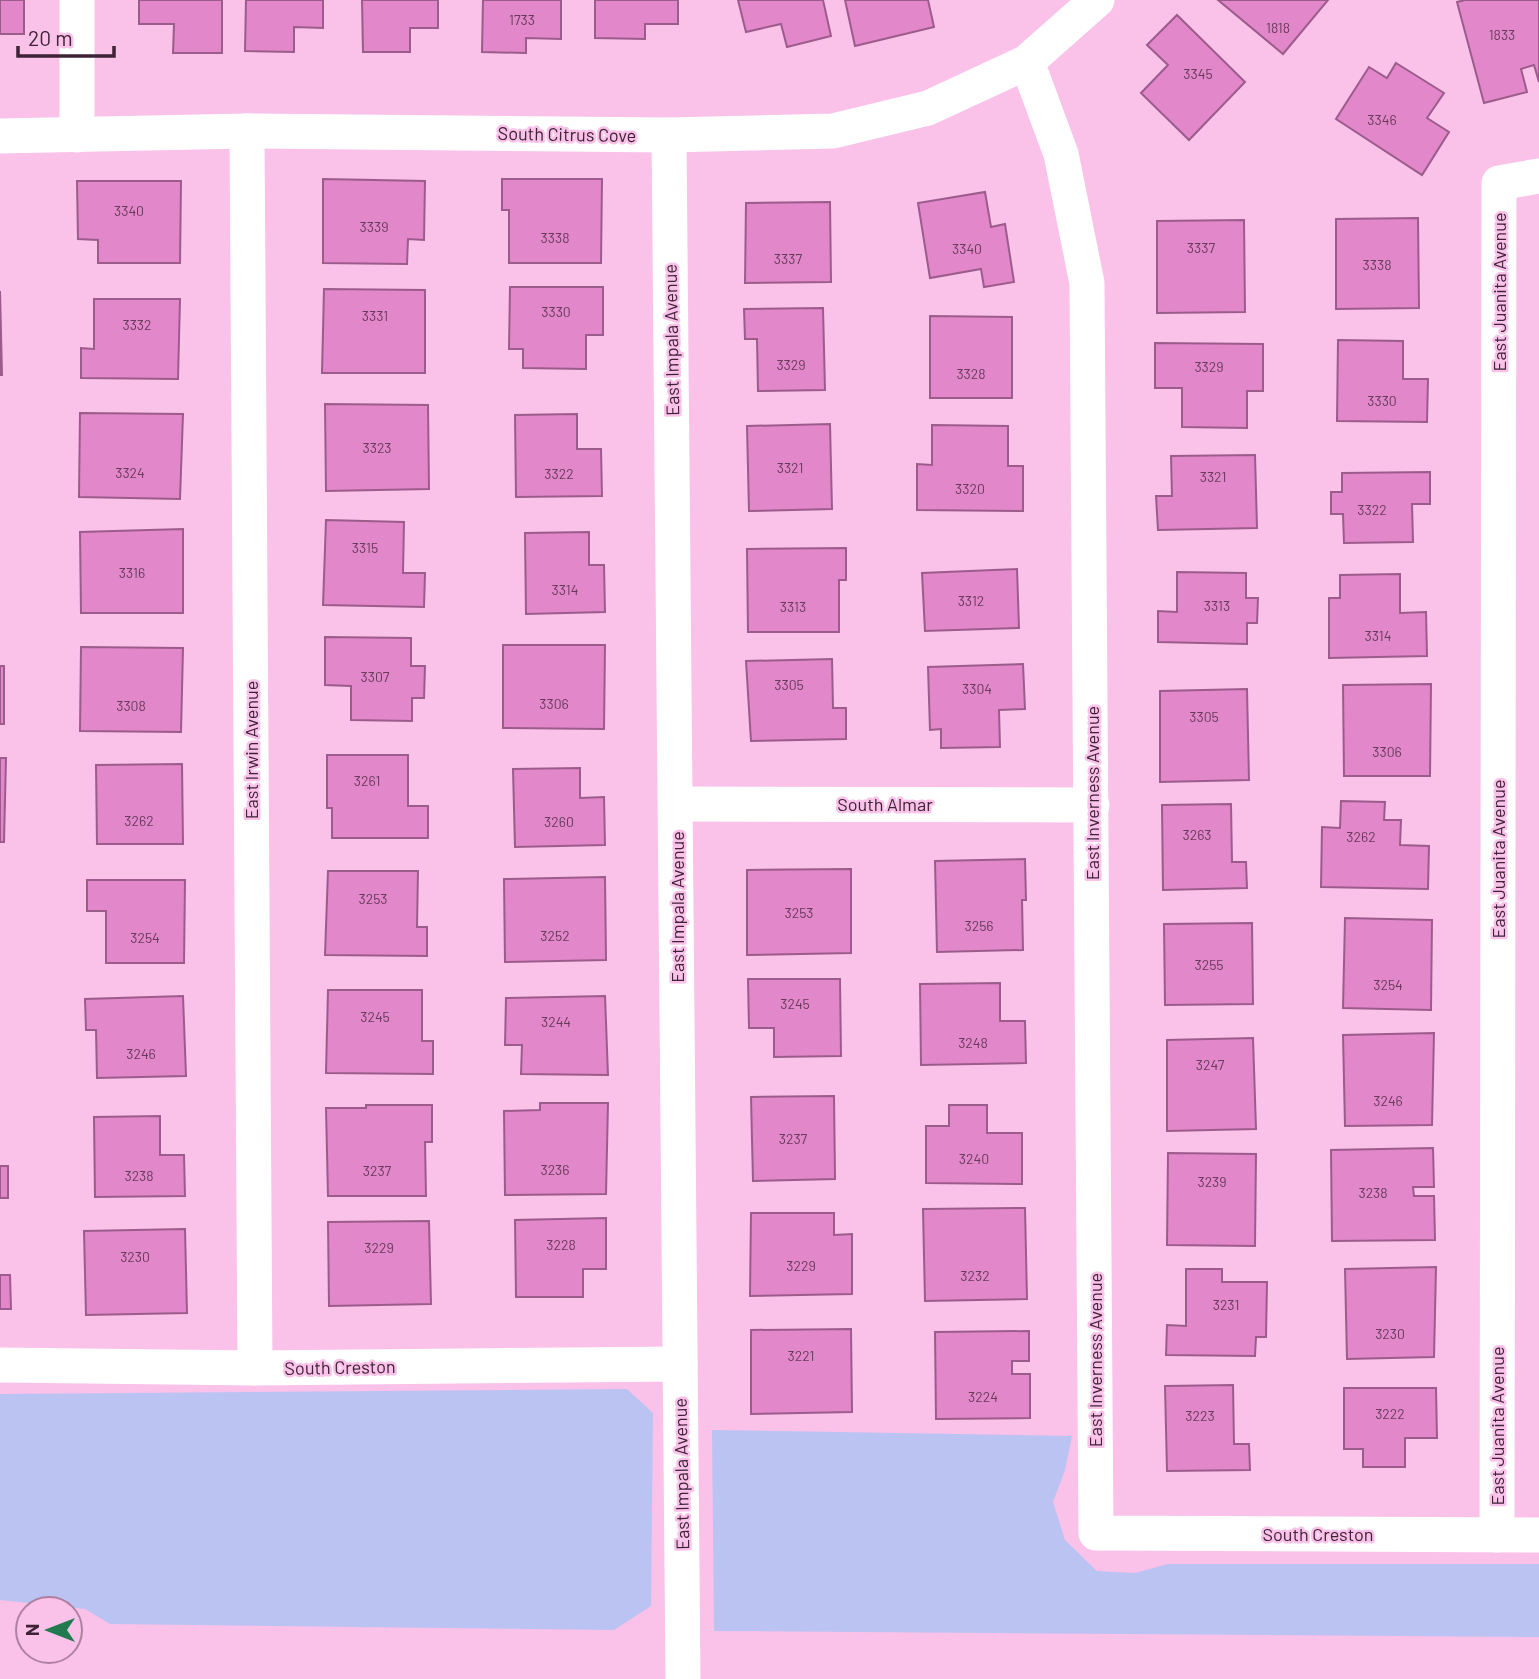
<svg xmlns="http://www.w3.org/2000/svg" width="1539" height="1679" font-family="Barlow,sans-serif">
  <style>
    .green { fill: #bbc3f2 }
    .building { fill: #e287ca; stroke: #9c5c8b; stroke-width: 2 }
    .lines { fill: none; stroke-linecap: round; stroke-linejoin: round }
    .minor { stroke: #fff; stroke-width: 35 }
    .labels { text-anchor: middle; dominant-baseline: central; stroke-width: 5; stroke-linejoin: round; paint-order: stroke }
    .number-label { font-size: 14px; fill: #673b5b }
    .street-label { font-size: 18px; fill: #3e2236; stroke: #fac1e9 }
  </style>
  <rect width="100%" height="100%" fill="#fac1e9"/>
  <g class="green">
    <path d="M 627,1389 L 653,1413 L 651,1606 L 614,1630 L 110,1624 L 85,1609 L 0,1600 L 0,1394 Z"/>
    <path d="M 712,1430 L 1072,1436 L 1065,1470 L 1053,1502 L 1065,1540 L 1097,1571 L 1135,1573 L 1168,1564 L 1539,1564 L 1539,1637 L 714,1631 Z"/>
  </g>
  <g class="building">
    <rect x="0" y="0" width="24" height="34"/>
    <path d="M 139,0 L 222,0 L 222,53 L 173,53 L 174,24 L 139,24 Z"/>
    <path d="M 246,0 L 323,0 L 323,28 L 294,27 L 294,52 L 245,51 Z"/>
    <path d="M 362,0 L 438,0 L 438,28 L 410,28 L 410,52 L 363,52 Z"/>
    <path d="M 483,0 L 561,0 L 561,39 L 526,38 L 526,53 L 482,52 Z"/>
    <path d="M 595,0 L 678,0 L 678,24 L 645,24 L 645,39 L 595,38 Z"/>
    <path d="M 738,0 L 823,0 L 831,36 L 787,47 L 781,24 L 746,32 Z"/>
    <path d="M 845,0 L 928,0 L 934,27 L 855,46 Z"/>
    <path d="M 1218,0 L 1328,0 L 1283,54 Z"/>
    <path d="M 1465,0 L 1539,0 L 1539,82 L 1534,65 L 1521,69 L 1527,92 L 1484,103 L 1457,2 Z"/>
    <path d="M 1177,15 L 1245,82 L 1189,140 L 1141,93 L 1168,65 L 1147,45 Z"/>
    <path d="M 1396,63 L 1444,93 L 1427,118 L 1449,132 L 1422,175 L 1336,119 L 1369,67 L 1387,78 Z"/>
    <path d="M 323,179 L 425,181 L 424,240 L 408,239 L 407,264 L 323,263 Z"/>
    <path d="M 502,179 L 602,179 L 601,263 L 509,263 L 509,210 L 502,210 Z"/>
    <path d="M 77,181 L 181,181 L 180,263 L 98,263 L 98,240 L 78,239 Z"/>
    <path d="M 985,192 L 991,227 L 1005,224 L 1014,282 L 984,287 L 981,269 L 930,278 L 918,203 Z"/>
    <path d="M 830,202 L 831,282 L 745,283 L 746,203 Z"/>
    <path d="M 1418,218 L 1419,308 L 1336,309 L 1336,219 Z"/>
    <path d="M 1244,220 L 1245,312 L 1157,313 L 1157,221 Z"/>
    <path d="M 510,287 L 603,287 L 603,335 L 586,335 L 586,369 L 523,368 L 523,349 L 509,349 Z"/>
    <path d="M 324,289 L 425,290 L 425,373 L 322,373 Z"/>
    <path d="M 0,291 L 2,375 L 0,375 Z"/>
    <path d="M 94,299 L 180,299 L 178,379 L 81,378 L 81,348 L 94,349 Z"/>
    <path d="M 823,308 L 825,390 L 758,391 L 757,339 L 745,339 L 744,309 Z"/>
    <path d="M 930,316 L 1012,317 L 1012,398 L 930,398 Z"/>
    <path d="M 1338,340 L 1403,341 L 1403,379 L 1428,379 L 1427,422 L 1337,421 Z"/>
    <path d="M 1155,343 L 1263,344 L 1263,391 L 1247,391 L 1247,428 L 1182,427 L 1182,388 L 1155,388 Z"/>
    <path d="M 325,404 L 428,405 L 429,489 L 326,491 Z"/>
    <path d="M 80,413 L 183,414 L 180,499 L 79,497 Z"/>
    <path d="M 577,414 L 577,449 L 601,449 L 602,496 L 516,497 L 515,415 Z"/>
    <path d="M 830,424 L 832,509 L 749,511 L 747,426 Z"/>
    <path d="M 932,425 L 1008,426 L 1008,466 L 1023,466 L 1023,511 L 917,510 L 917,464 L 932,465 Z"/>
    <path d="M 1255,455 L 1257,528 L 1158,530 L 1156,496 L 1172,496 L 1171,456 Z"/>
    <path d="M 1430,472 L 1430,504 L 1412,504 L 1413,542 L 1344,543 L 1343,514 L 1331,514 L 1331,492 L 1342,492 L 1342,473 Z"/>
    <path d="M 326,520 L 404,522 L 403,573 L 425,573 L 424,607 L 323,605 Z"/>
    <path d="M 183,529 L 183,613 L 81,613 L 80,532 Z"/>
    <path d="M 589,532 L 589,565 L 604,565 L 605,612 L 526,614 L 525,533 Z"/>
    <path d="M 846,548 L 846,580 L 839,580 L 839,632 L 748,632 L 747,549 Z"/>
    <path d="M 1017,569 L 1019,628 L 925,631 L 922,573 Z"/>
    <path d="M 1177,572 L 1246,573 L 1246,598 L 1258,598 L 1257,623 L 1247,623 L 1247,644 L 1158,642 L 1158,611 L 1177,612 Z"/>
    <path d="M 1400,574 L 1400,613 L 1426,612 L 1427,656 L 1329,658 L 1329,598 L 1340,598 L 1340,575 Z"/>
    <path d="M 325,637 L 411,638 L 411,666 L 425,666 L 424,698 L 412,698 L 412,721 L 351,720 L 351,686 L 325,685 Z"/>
    <path d="M 503,645 L 605,645 L 604,729 L 503,728 Z"/>
    <path d="M 81,647 L 183,648 L 181,732 L 80,731 Z"/>
    <path d="M 832,659 L 833,708 L 846,708 L 846,739 L 751,741 L 746,661 Z"/>
    <path d="M 1023,664 L 1025,709 L 999,710 L 1000,747 L 941,748 L 941,729 L 930,730 L 928,667 Z"/>
    <rect x="0" y="666" width="4" height="58"/>
    <path d="M 1431,684 L 1430,776 L 1344,776 L 1343,685 Z"/>
    <path d="M 1247,689 L 1249,780 L 1160,782 L 1160,691 Z"/>
    <path d="M 327,755 L 408,755 L 408,806 L 428,806 L 428,838 L 332,838 L 332,808 L 327,808 Z"/>
    <path d="M 0,758 L 6,758 L 4,842 L 0,842 Z"/>
    <path d="M 182,764 L 183,844 L 97,844 L 96,765 Z"/>
    <path d="M 580,768 L 580,798 L 604,797 L 605,845 L 515,847 L 513,769 Z"/>
    <path d="M 1341,801 L 1385,802 L 1384,820 L 1401,820 L 1400,845 L 1429,846 L 1428,889 L 1321,887 L 1322,827 L 1340,828 Z"/>
    <path d="M 1231,804 L 1232,862 L 1246,862 L 1247,888 L 1163,890 L 1162,805 Z"/>
    <path d="M 1025,859 L 1026,900 L 1022,900 L 1023,950 L 937,952 L 935,861 Z"/>
    <path d="M 851,869 L 851,953 L 747,955 L 747,870 Z"/>
    <path d="M 328,871 L 418,871 L 417,927 L 427,927 L 427,956 L 325,955 Z"/>
    <path d="M 605,877 L 606,960 L 505,962 L 504,879 Z"/>
    <path d="M 87,880 L 185,880 L 184,963 L 106,963 L 106,911 L 87,911 Z"/>
    <path d="M 1345,918 L 1432,920 L 1431,1010 L 1343,1008 Z"/>
    <path d="M 1252,923 L 1253,1004 L 1165,1005 L 1164,924 Z"/>
    <path d="M 748,979 L 840,979 L 841,1056 L 774,1057 L 774,1028 L 749,1028 Z"/>
    <path d="M 1000,983 L 1000,1021 L 1025,1021 L 1026,1063 L 921,1065 L 920,984 Z"/>
    <path d="M 328,990 L 422,990 L 422,1041 L 433,1041 L 433,1074 L 326,1073 Z"/>
    <path d="M 183,996 L 186,1076 L 97,1078 L 96,1030 L 86,1030 L 85,999 Z"/>
    <path d="M 605,996 L 608,1075 L 521,1074 L 522,1045 L 505,1045 L 506,998 Z"/>
    <path d="M 1434,1033 L 1432,1125 L 1345,1126 L 1343,1035 Z"/>
    <path d="M 1253,1038 L 1256,1129 L 1167,1131 L 1167,1040 Z"/>
    <path d="M 834,1096 L 835,1179 L 753,1181 L 751,1097 Z"/>
    <path d="M 540,1103 L 608,1103 L 606,1194 L 505,1195 L 504,1111 L 540,1110 Z"/>
    <path d="M 366,1105 L 432,1105 L 432,1142 L 425,1142 L 426,1196 L 328,1196 L 326,1108 L 366,1108 Z"/>
    <path d="M 949,1105 L 987,1105 L 987,1133 L 1022,1133 L 1022,1184 L 926,1183 L 926,1126 L 949,1126 Z"/>
    <path d="M 160,1116 L 160,1155 L 184,1155 L 185,1196 L 95,1197 L 94,1117 Z"/>
    <path d="M 1433,1148 L 1434,1187 L 1413,1187 L 1414,1196 L 1434,1196 L 1435,1240 L 1332,1241 L 1331,1150 Z"/>
    <path d="M 1168,1153 L 1256,1154 L 1255,1246 L 1167,1245 Z"/>
    <rect x="0" y="1166" width="8" height="32"/>
    <path d="M 1025,1208 L 1027,1299 L 925,1301 L 923,1209 Z"/>
    <path d="M 751,1213 L 834,1213 L 834,1235 L 852,1234 L 852,1294 L 750,1296 Z"/>
    <path d="M 606,1218 L 606,1269 L 583,1269 L 583,1297 L 516,1297 L 515,1220 Z"/>
    <path d="M 429,1221 L 431,1304 L 329,1306 L 328,1222 Z"/>
    <path d="M 185,1229 L 187,1313 L 86,1315 L 84,1231 Z"/>
    <path d="M 1436,1267 L 1434,1357 L 1347,1359 L 1345,1269 Z"/>
    <path d="M 1186,1269 L 1222,1269 L 1222,1282 L 1267,1282 L 1266,1337 L 1256,1337 L 1255,1356 L 1166,1355 L 1167,1325 L 1186,1326 Z"/>
    <path d="M 0,1275 L 10,1275 L 11,1309 L 0,1309 Z"/>
    <path d="M 851,1329 L 852,1412 L 751,1414 L 751,1330 Z"/>
    <path d="M 1029,1331 L 1029,1361 L 1012,1361 L 1012,1374 L 1030,1374 L 1030,1418 L 936,1419 L 935,1332 Z"/>
    <path d="M 1233,1385 L 1234,1444 L 1249,1444 L 1250,1470 L 1167,1471 L 1165,1386 Z"/>
    <path d="M 1344,1388 L 1436,1388 L 1437,1438 L 1405,1438 L 1405,1467 L 1363,1467 L 1363,1449 L 1344,1449 Z"/>
  </g>
  <g class="lines">
    <g class="minor">
      <path d="M 77,0 L 77,135"/>
      <path d="M 1027,62 L 1061,154 L 1087,283 L 1096,1533 L 1539,1535"/>
      <path d="M 247,131 L 255,1368"/>
      <path d="M 669,135 L 683,1679"/>
      <path d="M 0,136 L 247,131 L 669,135 L 833,131 L 928,108 L 1027,62 L 1097,0"/>
      <path d="M 677,804 L 1092,805"/>
      <path d="M 0,1365 L 255,1368 L 680,1364"/>
      <path d="M 1497,1535 L 1499,183 L 1539,176"/>
    </g>
  </g>
  <g class="labels">
    <g class="number-label">
      <text x="522" y="19">1733</text>
      <text x="1278" y="27">1818</text>
      <text x="1502" y="34">1833</text>
      <text x="1198" y="73">3345</text>
      <text x="1382" y="119">3346</text>
      <text x="129" y="210">3340</text>
      <text x="374" y="226">3339</text>
      <text x="555" y="237">3338</text>
      <text x="1201" y="247">3337</text>
      <text x="967" y="248">3340</text>
      <text x="788" y="258">3337</text>
      <text x="1377" y="264">3338</text>
      <text x="556" y="311">3330</text>
      <text x="375" y="315">3331</text>
      <text x="137" y="324">3332</text>
      <text x="791" y="364">3329</text>
      <text x="1209" y="366">3329</text>
      <text x="971" y="373">3328</text>
      <text x="1382" y="400">3330</text>
      <text x="377" y="447">3323</text>
      <text x="790" y="467">3321</text>
      <text x="130" y="472">3324</text>
      <text x="559" y="473">3322</text>
      <text x="1213" y="476">3321</text>
      <text x="970" y="488">3320</text>
      <text x="1372" y="509">3322</text>
      <text x="365" y="547">3315</text>
      <text x="132" y="572">3316</text>
      <text x="565" y="589">3314</text>
      <text x="971" y="600">3312</text>
      <text x="1217" y="605">3313</text>
      <text x="793" y="606">3313</text>
      <text x="1378" y="635">3314</text>
      <text x="375" y="676">3307</text>
      <text x="789" y="684">3305</text>
      <text x="977" y="688">3304</text>
      <text x="554" y="703">3306</text>
      <text x="131" y="705">3308</text>
      <text x="1204" y="716">3305</text>
      <text x="1387" y="751">3306</text>
      <text x="367" y="780">3261</text>
      <text x="139" y="820">3262</text>
      <text x="559" y="821">3260</text>
      <text x="1197" y="834">3263</text>
      <text x="1361" y="836">3262</text>
      <text x="373" y="898">3253</text>
      <text x="799" y="912">3253</text>
      <text x="979" y="925">3256</text>
      <text x="555" y="935">3252</text>
      <text x="145" y="937">3254</text>
      <text x="1209" y="964">3255</text>
      <text x="1388" y="984">3254</text>
      <text x="795" y="1003">3245</text>
      <text x="375" y="1016">3245</text>
      <text x="556" y="1021">3244</text>
      <text x="973" y="1042">3248</text>
      <text x="141" y="1053">3246</text>
      <text x="1210" y="1064">3247</text>
      <text x="1388" y="1100">3246</text>
      <text x="793" y="1138">3237</text>
      <text x="974" y="1158">3240</text>
      <text x="555" y="1169">3236</text>
      <text x="377" y="1170">3237</text>
      <text x="139" y="1175">3238</text>
      <text x="1212" y="1181">3239</text>
      <text x="1373" y="1192">3238</text>
      <text x="561" y="1244">3228</text>
      <text x="379" y="1247">3229</text>
      <text x="135" y="1256">3230</text>
      <text x="801" y="1265">3229</text>
      <text x="975" y="1275">3232</text>
      <text x="1226" y="1304">3231</text>
      <text x="1390" y="1333">3230</text>
      <text x="801" y="1355">3221</text>
      <text x="983" y="1396">3224</text>
      <text x="1390" y="1413">3222</text>
      <text x="1200" y="1415">3223</text>
    </g>
    <g class="street-label">
      <text transform="translate(567 134) rotate(1)">South Citrus Cove</text>
      <text transform="translate(1499 292) rotate(-90)">East Juanita Avenue</text>
      <text transform="translate(671 340) rotate(-91)">East Impala Avenue</text>
      <text transform="translate(251 750) rotate(-90)">East Irwin Avenue</text>
      <text transform="translate(1092 793) rotate(-90)">East Inverness Avenue</text>
      <text x="885" y="804">South Almar</text>
      <text transform="translate(1498 859) rotate(-90)">East Juanita Avenue</text>
      <text transform="translate(677 907) rotate(-90)">East Impala Avenue</text>
      <text transform="translate(1095 1360) rotate(-90)">East Inverness Avenue</text>
      <text transform="translate(340 1367) rotate(-1)">South Creston</text>
      <text transform="translate(1497 1426) rotate(-90)">East Juanita Avenue</text>
      <text transform="translate(681 1474) rotate(-91)">East Impala Avenue</text>
      <text x="1318" y="1534">South Creston</text>
    </g>
  </g>
  <g transform="translate(49 1630) rotate(270)"><circle r="33" fill="#fac1e9" stroke="#af81a1" stroke-width="2"/>
  <path d="M0-5L12 26L0 18L-12 26Z" fill="#207a4e"/>
  <text y="-10" font-size="19" font-weight="bold" text-anchor="middle" fill="#3e2236">N</text>
  </g>
  <path d="M18 46v10h96v-10" fill="none" stroke="#3e2236" stroke-width="3.5"/>
  <text x="28" y="46" font-size="21" fill="#3e2236" stroke="#fac1e9" stroke-width="5" paint-order="stroke">20 m</text>
</svg>
